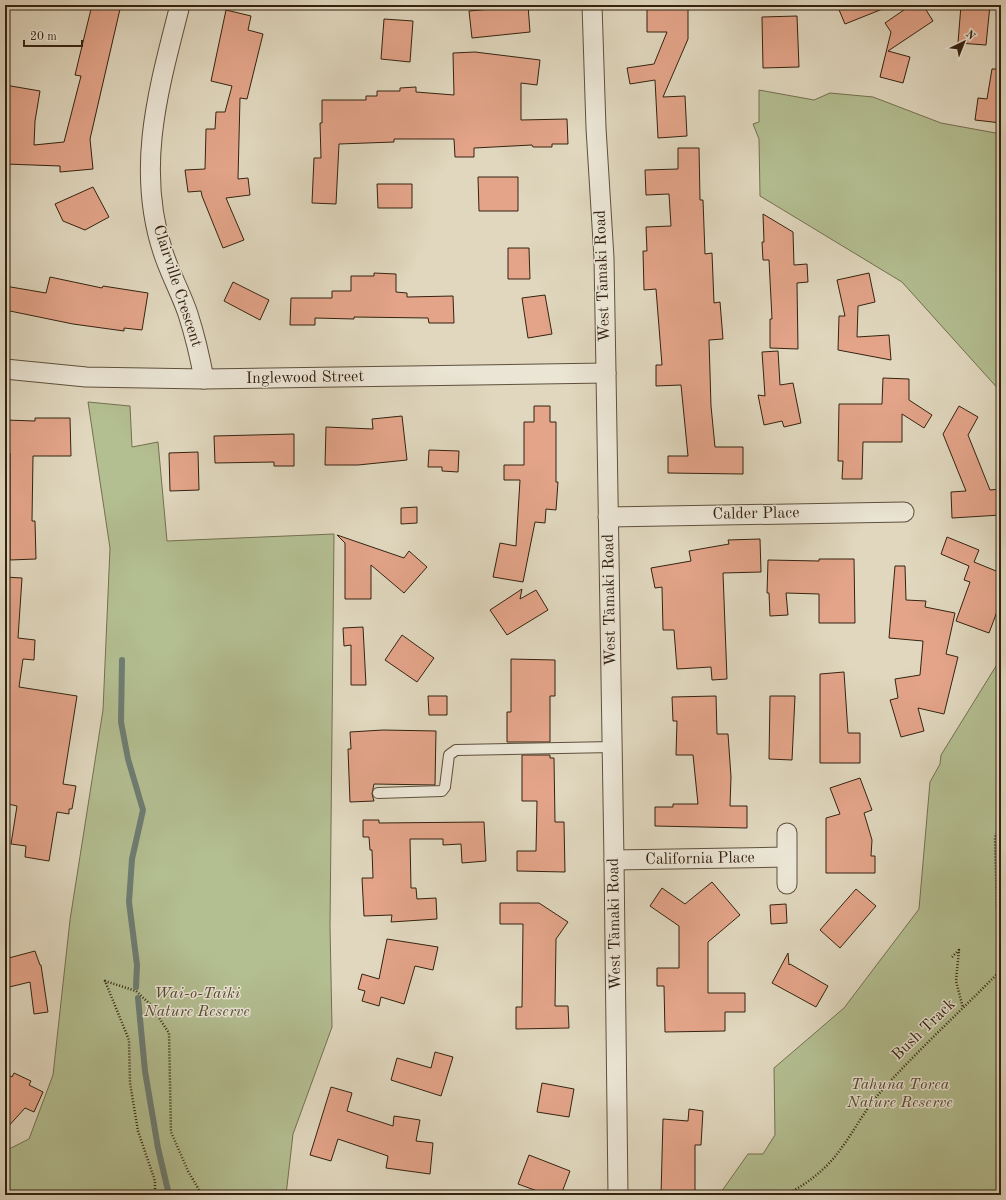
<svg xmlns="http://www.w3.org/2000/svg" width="1006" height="1200" font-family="'Old Standard TT',serif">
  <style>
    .green { fill: #b3be91; stroke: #747050 }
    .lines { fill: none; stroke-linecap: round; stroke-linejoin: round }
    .stream { stroke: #6e7d73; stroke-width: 6 }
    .building { fill: #e3a489; stroke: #342310 }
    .service-casing { stroke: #5f503c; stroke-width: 12 }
    .minor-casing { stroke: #5f503c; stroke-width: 21 }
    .path { stroke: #342310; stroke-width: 2.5; stroke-dasharray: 1 2; stroke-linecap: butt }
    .service { stroke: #ebe5d5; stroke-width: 10 }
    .minor { stroke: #ebe5d5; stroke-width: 19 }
    .labels { text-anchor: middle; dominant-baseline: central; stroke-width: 3; stroke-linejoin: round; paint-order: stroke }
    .street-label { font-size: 16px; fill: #342310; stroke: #ebe5d5 }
    .park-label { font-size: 16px; font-style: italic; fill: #544a30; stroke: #ebe5d5 }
  </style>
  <rect width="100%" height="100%" fill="#e0d7be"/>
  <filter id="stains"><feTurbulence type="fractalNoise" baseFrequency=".005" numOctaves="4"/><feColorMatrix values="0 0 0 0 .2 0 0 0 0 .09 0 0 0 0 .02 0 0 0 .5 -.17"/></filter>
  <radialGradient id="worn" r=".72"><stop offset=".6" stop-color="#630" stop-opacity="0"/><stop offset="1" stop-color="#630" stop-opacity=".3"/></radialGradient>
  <g class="green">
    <path d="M 759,90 L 814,100 L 830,93 L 873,97 L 941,123 L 1001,134 L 1001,392 L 902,282 L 760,196 L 759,139 L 753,124 L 759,122 Z"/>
    <path d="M 88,402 L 130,406 L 132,447 L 158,442 L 167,541 L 334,534 L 330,926 L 332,1027 L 293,1134 L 286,1195 L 5,1195 L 5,1151 L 29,1139 L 53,1075 L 70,920 L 103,710 L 110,548 Z"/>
    <path d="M 1001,658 L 1001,1195 L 719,1195 L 748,1154 L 763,1154 L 775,1135 L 774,1068 L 844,1008 L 919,909 L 930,782 L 940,764 L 941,755 Z"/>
  </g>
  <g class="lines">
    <g class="stream">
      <path d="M 122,660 L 121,722 L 128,759 L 143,810 L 132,859 L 129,902 L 137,965 L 136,987"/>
      <path d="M 138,998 L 145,1071 L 158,1148 L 169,1195"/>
    </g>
  </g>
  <g class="building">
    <path d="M 92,5 L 104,5 L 120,9 L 90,139 L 93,169 L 60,172 L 60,166 L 5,164 L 5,85 L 40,91 L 35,121 L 34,145 L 64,142 L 81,76 L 75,75 Z"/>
    <path d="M 502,5 L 528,5 L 530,32 L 472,38 L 469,11 L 502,8 Z"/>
    <path d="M 647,5 L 688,5 L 688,39 L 663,97 L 685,96 L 687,136 L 658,138 L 655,80 L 630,84 L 627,68 L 654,64 L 667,32 L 647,32 Z"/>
    <path d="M 837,5 L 890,5 L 890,6 L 845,24 Z"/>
    <path d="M 911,5 L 923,5 L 933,21 L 888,51 L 910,57 L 903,83 L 880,77 L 891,32 L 885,23 Z"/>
    <path d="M 961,5 L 990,5 L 986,45 L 958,43 Z"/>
    <path d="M 226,10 L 251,16 L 248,30 L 263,34 L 247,99 L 240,98 L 238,179 L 248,178 L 250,195 L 226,198 L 244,240 L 223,248 L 202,196 L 201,191 L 188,192 L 185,170 L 205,169 L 206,129 L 215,129 L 216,112 L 225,112 L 232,86 L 211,81 Z"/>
    <path d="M 797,16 L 799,67 L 763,68 L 762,17 Z"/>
    <path d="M 384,19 L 413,21 L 410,62 L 381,59 Z"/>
    <path d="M 475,52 L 540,60 L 537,85 L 521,83 L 521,120 L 567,119 L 568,144 L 552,144 L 552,147 L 533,147 L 532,145 L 474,148 L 474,157 L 455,157 L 454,139 L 394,139 L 394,142 L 339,144 L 336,204 L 312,203 L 314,158 L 321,158 L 320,123 L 322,123 L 322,100 L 366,100 L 366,96 L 377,96 L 377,91 L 400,91 L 400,88 L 416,87 L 416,92 L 454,95 L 453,53 Z"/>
    <path d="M 992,69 L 1001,69 L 1001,123 L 975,120 L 978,98 L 987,99 Z"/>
    <path d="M 678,148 L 699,148 L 700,200 L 703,200 L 705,254 L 712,253 L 714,303 L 720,302 L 723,339 L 709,340 L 711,406 L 715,447 L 743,447 L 743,474 L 668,473 L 668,456 L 688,456 L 681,385 L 656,386 L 656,365 L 662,365 L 656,289 L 644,290 L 643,251 L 647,251 L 646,227 L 671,226 L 669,194 L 646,195 L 645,170 L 678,169 Z"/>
    <path d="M 478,177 L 518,177 L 518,211 L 479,211 Z"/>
    <path d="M 377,184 L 412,184 L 412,208 L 378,208 Z"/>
    <path d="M 93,187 L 109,217 L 85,230 L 63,221 L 55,204 Z"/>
    <path d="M 763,214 L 793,232 L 794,265 L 807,264 L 808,282 L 797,283 L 798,349 L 770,348 L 770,319 L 772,319 L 769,260 L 763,260 L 762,242 L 764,242 Z"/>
    <path d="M 508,248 L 529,248 L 530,279 L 508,279 Z"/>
    <path d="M 374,273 L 396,274 L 396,292 L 407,293 L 407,297 L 453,296 L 454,323 L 429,323 L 428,318 L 354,317 L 354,319 L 315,318 L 315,325 L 290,325 L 291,298 L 332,298 L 332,291 L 351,291 L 351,276 L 374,276 Z"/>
    <path d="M 869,273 L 875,302 L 858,306 L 857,337 L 889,335 L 891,360 L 838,350 L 839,316 L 845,316 L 837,280 Z"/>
    <path d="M 50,277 L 102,288 L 103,286 L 148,293 L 142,330 L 124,328 L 124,331 L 73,324 L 5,310 L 5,286 L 46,293 Z"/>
    <path d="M 233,282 L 269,300 L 260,320 L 224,301 Z"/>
    <path d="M 545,295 L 552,334 L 528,338 L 522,298 Z"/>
    <path d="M 778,351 L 780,385 L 793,383 L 801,423 L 784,427 L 782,421 L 764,425 L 758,395 L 765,396 L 762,352 Z"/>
    <path d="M 883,378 L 909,379 L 909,400 L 932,415 L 924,428 L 902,414 L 902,442 L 863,442 L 862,479 L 842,479 L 843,461 L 838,461 L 839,404 L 882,404 Z"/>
    <path d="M 534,406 L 550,406 L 550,422 L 556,422 L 556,482 L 558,482 L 556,510 L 546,509 L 545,523 L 535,522 L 523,582 L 493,577 L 500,543 L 516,546 L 520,480 L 504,480 L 504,465 L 524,465 L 524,422 L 534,422 Z"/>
    <path d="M 959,406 L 978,417 L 968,435 L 990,490 L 1001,489 L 1001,515 L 952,518 L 951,492 L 966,491 L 943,434 Z"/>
    <path d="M 402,416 L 407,460 L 358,465 L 325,465 L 326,427 L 373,429 L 372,419 Z"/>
    <path d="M 35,418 L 70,418 L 71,456 L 33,456 L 32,521 L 35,521 L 36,559 L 10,560 L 10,453 L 5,453 L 5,420 L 35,421 Z"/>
    <path d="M 294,434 L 294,466 L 274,466 L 274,462 L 215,463 L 214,436 Z"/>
    <path d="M 429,450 L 459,451 L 458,472 L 442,471 L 442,467 L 428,467 Z"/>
    <path d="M 198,452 L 199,490 L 170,491 L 169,453 Z"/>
    <path d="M 417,507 L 417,523 L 401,524 L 401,508 Z"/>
    <path d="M 337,535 L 404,558 L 409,551 L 427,567 L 404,593 L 371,565 L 371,599 L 345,599 L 345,543 Z"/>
    <path d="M 947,537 L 979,550 L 974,562 L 1001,573 L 1001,601 L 989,633 L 956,621 L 970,582 L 964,580 L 969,566 L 941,554 Z"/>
    <path d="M 760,539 L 761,572 L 723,573 L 727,679 L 712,680 L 711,667 L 677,669 L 674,630 L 663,630 L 662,587 L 655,588 L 651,568 L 691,561 L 689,551 L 729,544 L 728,540 Z"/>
    <path d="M 819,559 L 854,559 L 855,623 L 819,623 L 819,594 L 786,593 L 788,615 L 770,616 L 769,593 L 767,593 L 768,560 L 819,561 Z"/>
    <path d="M 895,566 L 905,566 L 906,600 L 926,601 L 925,607 L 955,613 L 946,654 L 958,657 L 944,714 L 918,708 L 924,731 L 901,737 L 890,700 L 898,698 L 895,679 L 920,675 L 923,641 L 889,638 Z"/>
    <path d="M 5,577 L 22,578 L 18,638 L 35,640 L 34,660 L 23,659 L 19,687 L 77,696 L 63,784 L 76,786 L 72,809 L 69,809 L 69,814 L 57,812 L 49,861 L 25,857 L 26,846 L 11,844 L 17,806 L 8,804 L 9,799 L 5,798 Z"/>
    <path d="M 522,589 L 520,599 L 536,590 L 548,610 L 507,635 L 490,610 Z"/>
    <path d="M 363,627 L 366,685 L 351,685 L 351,645 L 344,646 L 343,628 Z"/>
    <path d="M 402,635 L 434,658 L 417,682 L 385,660 Z"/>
    <path d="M 511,659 L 555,660 L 555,696 L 550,696 L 550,742 L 507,742 L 507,712 L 511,712 Z"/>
    <path d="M 844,672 L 848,733 L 860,733 L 860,763 L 820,763 L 820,674 Z"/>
    <path d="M 428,696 L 447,696 L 447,715 L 429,715 Z"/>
    <path d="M 716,696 L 717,734 L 728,734 L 731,777 L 730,806 L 747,806 L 747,828 L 655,826 L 655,807 L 673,807 L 673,804 L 698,804 L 693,755 L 676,755 L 677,721 L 673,721 L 672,697 Z"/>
    <path d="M 770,696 L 795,696 L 792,760 L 769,759 Z"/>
    <path d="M 383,730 L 436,731 L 435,785 L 374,784 L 372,794 L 374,801 L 350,802 L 348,749 L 351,749 L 350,732 Z"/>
    <path d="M 522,755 L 550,755 L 550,758 L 554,758 L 555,822 L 564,822 L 565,872 L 517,871 L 517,851 L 536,851 L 537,801 L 522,801 Z"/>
    <path d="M 860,778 L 872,810 L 864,813 L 872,840 L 871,856 L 875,856 L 875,873 L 826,873 L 826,818 L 840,814 L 830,788 Z"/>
    <path d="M 363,820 L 379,820 L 379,823 L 484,822 L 486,861 L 462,863 L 461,844 L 443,845 L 443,839 L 410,839 L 411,888 L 416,888 L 417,899 L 436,898 L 437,919 L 391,922 L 392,915 L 364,916 L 362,878 L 373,878 L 372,850 L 370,850 L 369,837 L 363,837 Z"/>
    <path d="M 712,882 L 740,915 L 708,942 L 708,993 L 745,993 L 745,1012 L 725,1012 L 725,1031 L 665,1032 L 664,986 L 657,986 L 657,968 L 679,968 L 679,926 L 650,906 L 662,888 L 685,904 Z"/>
    <path d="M 856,889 L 876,906 L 840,948 L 820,930 Z"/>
    <path d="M 500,903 L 539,903 L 568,922 L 556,939 L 555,1006 L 568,1006 L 569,1028 L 516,1029 L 516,1007 L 522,1007 L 523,924 L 500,924 Z"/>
    <path d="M 786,904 L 787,923 L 771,924 L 770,905 Z"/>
    <path d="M 387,939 L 438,947 L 433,970 L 415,966 L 404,1004 L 381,997 L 379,1006 L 362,1001 L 365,991 L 358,989 L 362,974 L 379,979 Z"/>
    <path d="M 35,951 L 40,965 L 41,965 L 48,1012 L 34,1014 L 30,982 L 5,988 L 5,959 Z"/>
    <path d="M 788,953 L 789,965 L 790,964 L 828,986 L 816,1007 L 772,983 Z"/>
    <path d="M 435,1052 L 453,1057 L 441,1096 L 391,1080 L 397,1058 L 431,1068 Z"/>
    <path d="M 5,1073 L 12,1077 L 14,1073 L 31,1081 L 29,1085 L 43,1092 L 34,1112 L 25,1108 L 5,1130 Z"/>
    <path d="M 542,1083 L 574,1089 L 569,1117 L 537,1112 Z"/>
    <path d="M 331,1087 L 352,1093 L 347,1111 L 393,1126 L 394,1116 L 420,1120 L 416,1141 L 433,1143 L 430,1174 L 386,1168 L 388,1156 L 338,1139 L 331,1161 L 310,1155 Z"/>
    <path d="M 689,1109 L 703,1111 L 701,1145 L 695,1145 L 695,1195 L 661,1195 L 663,1119 L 688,1121 Z"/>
    <path d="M 529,1155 L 570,1171 L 561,1195 L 548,1195 L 518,1184 Z"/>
  </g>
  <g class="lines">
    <defs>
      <path id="service" d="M 378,793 L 442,791 L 445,787 L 449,755 L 456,750 L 613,747"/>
      <g id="minor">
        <path d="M 180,5 C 159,88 135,167 163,252 C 170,274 181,293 188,314 C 195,336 200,357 204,379"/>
        <path d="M 592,5 L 596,128 L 604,258 L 606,373 L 614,860 L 618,1195"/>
        <path d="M 5,369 L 86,377 L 204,379 L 606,373"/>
        <path d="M 608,517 L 904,512"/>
        <path d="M 614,860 L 786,857"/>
        <path d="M 787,884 L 787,833"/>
      </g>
    </defs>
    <use href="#service" class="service-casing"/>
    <use href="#minor" class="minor-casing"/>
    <g class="path">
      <path d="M 1001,825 L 995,837 L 997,910 L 1001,931"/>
      <path d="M 952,957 L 959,950 L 956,981 L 963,1008"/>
      <path d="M 155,1195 L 155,1181 L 138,1131 L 130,1083 L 129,1040 L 105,981 L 136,991 L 150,1004 L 169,1033 L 171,1132 L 188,1171 L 202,1195"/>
      <path d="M 785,1195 C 804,1186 824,1171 837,1154 C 854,1132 866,1107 885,1087 C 922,1046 963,1009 1001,970"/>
    </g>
    <use href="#service" class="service"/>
    <use href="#minor" class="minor"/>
  </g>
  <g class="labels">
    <g class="street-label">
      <text transform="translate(603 276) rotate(-92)">West Tāmaki Road</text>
      <text transform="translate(177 286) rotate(72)">Clairville Crescent</text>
      <text transform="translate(305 378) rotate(-1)">Inglewood Street</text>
      <text transform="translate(756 514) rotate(-1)">Calder Place</text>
      <text transform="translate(610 600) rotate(-91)">West Tāmaki Road</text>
      <text transform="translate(700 859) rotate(-1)">California Place</text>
      <text transform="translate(615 924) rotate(-91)">West Tāmaki Road</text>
      <text transform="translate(924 1030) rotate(-44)">Bush Track</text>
    </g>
    <g class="park-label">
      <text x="197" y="994">Wai-o-Taiki<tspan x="197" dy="18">Nature Reserve</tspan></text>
      <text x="900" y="1085">Tahuna Torea<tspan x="900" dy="18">Nature Reserve</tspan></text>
    </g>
  </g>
  <rect width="1006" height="1200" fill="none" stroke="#e0d7be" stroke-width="20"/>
  <rect x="6" y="6" width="994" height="1188" fill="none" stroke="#342310" stroke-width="2"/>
  <rect x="10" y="10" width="986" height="1180" fill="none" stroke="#342310"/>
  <g transform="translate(964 42) rotate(43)" stroke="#ebe5d5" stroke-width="3" paint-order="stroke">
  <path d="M0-3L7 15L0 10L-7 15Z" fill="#342310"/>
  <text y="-6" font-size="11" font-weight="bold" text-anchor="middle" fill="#342310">N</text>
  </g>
  <path d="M24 40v6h58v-6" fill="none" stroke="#342310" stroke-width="2"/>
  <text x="30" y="40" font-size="12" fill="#342310" stroke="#ebe5d5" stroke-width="3" paint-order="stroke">20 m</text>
  <rect width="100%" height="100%" filter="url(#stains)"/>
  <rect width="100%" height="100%" fill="url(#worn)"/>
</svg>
